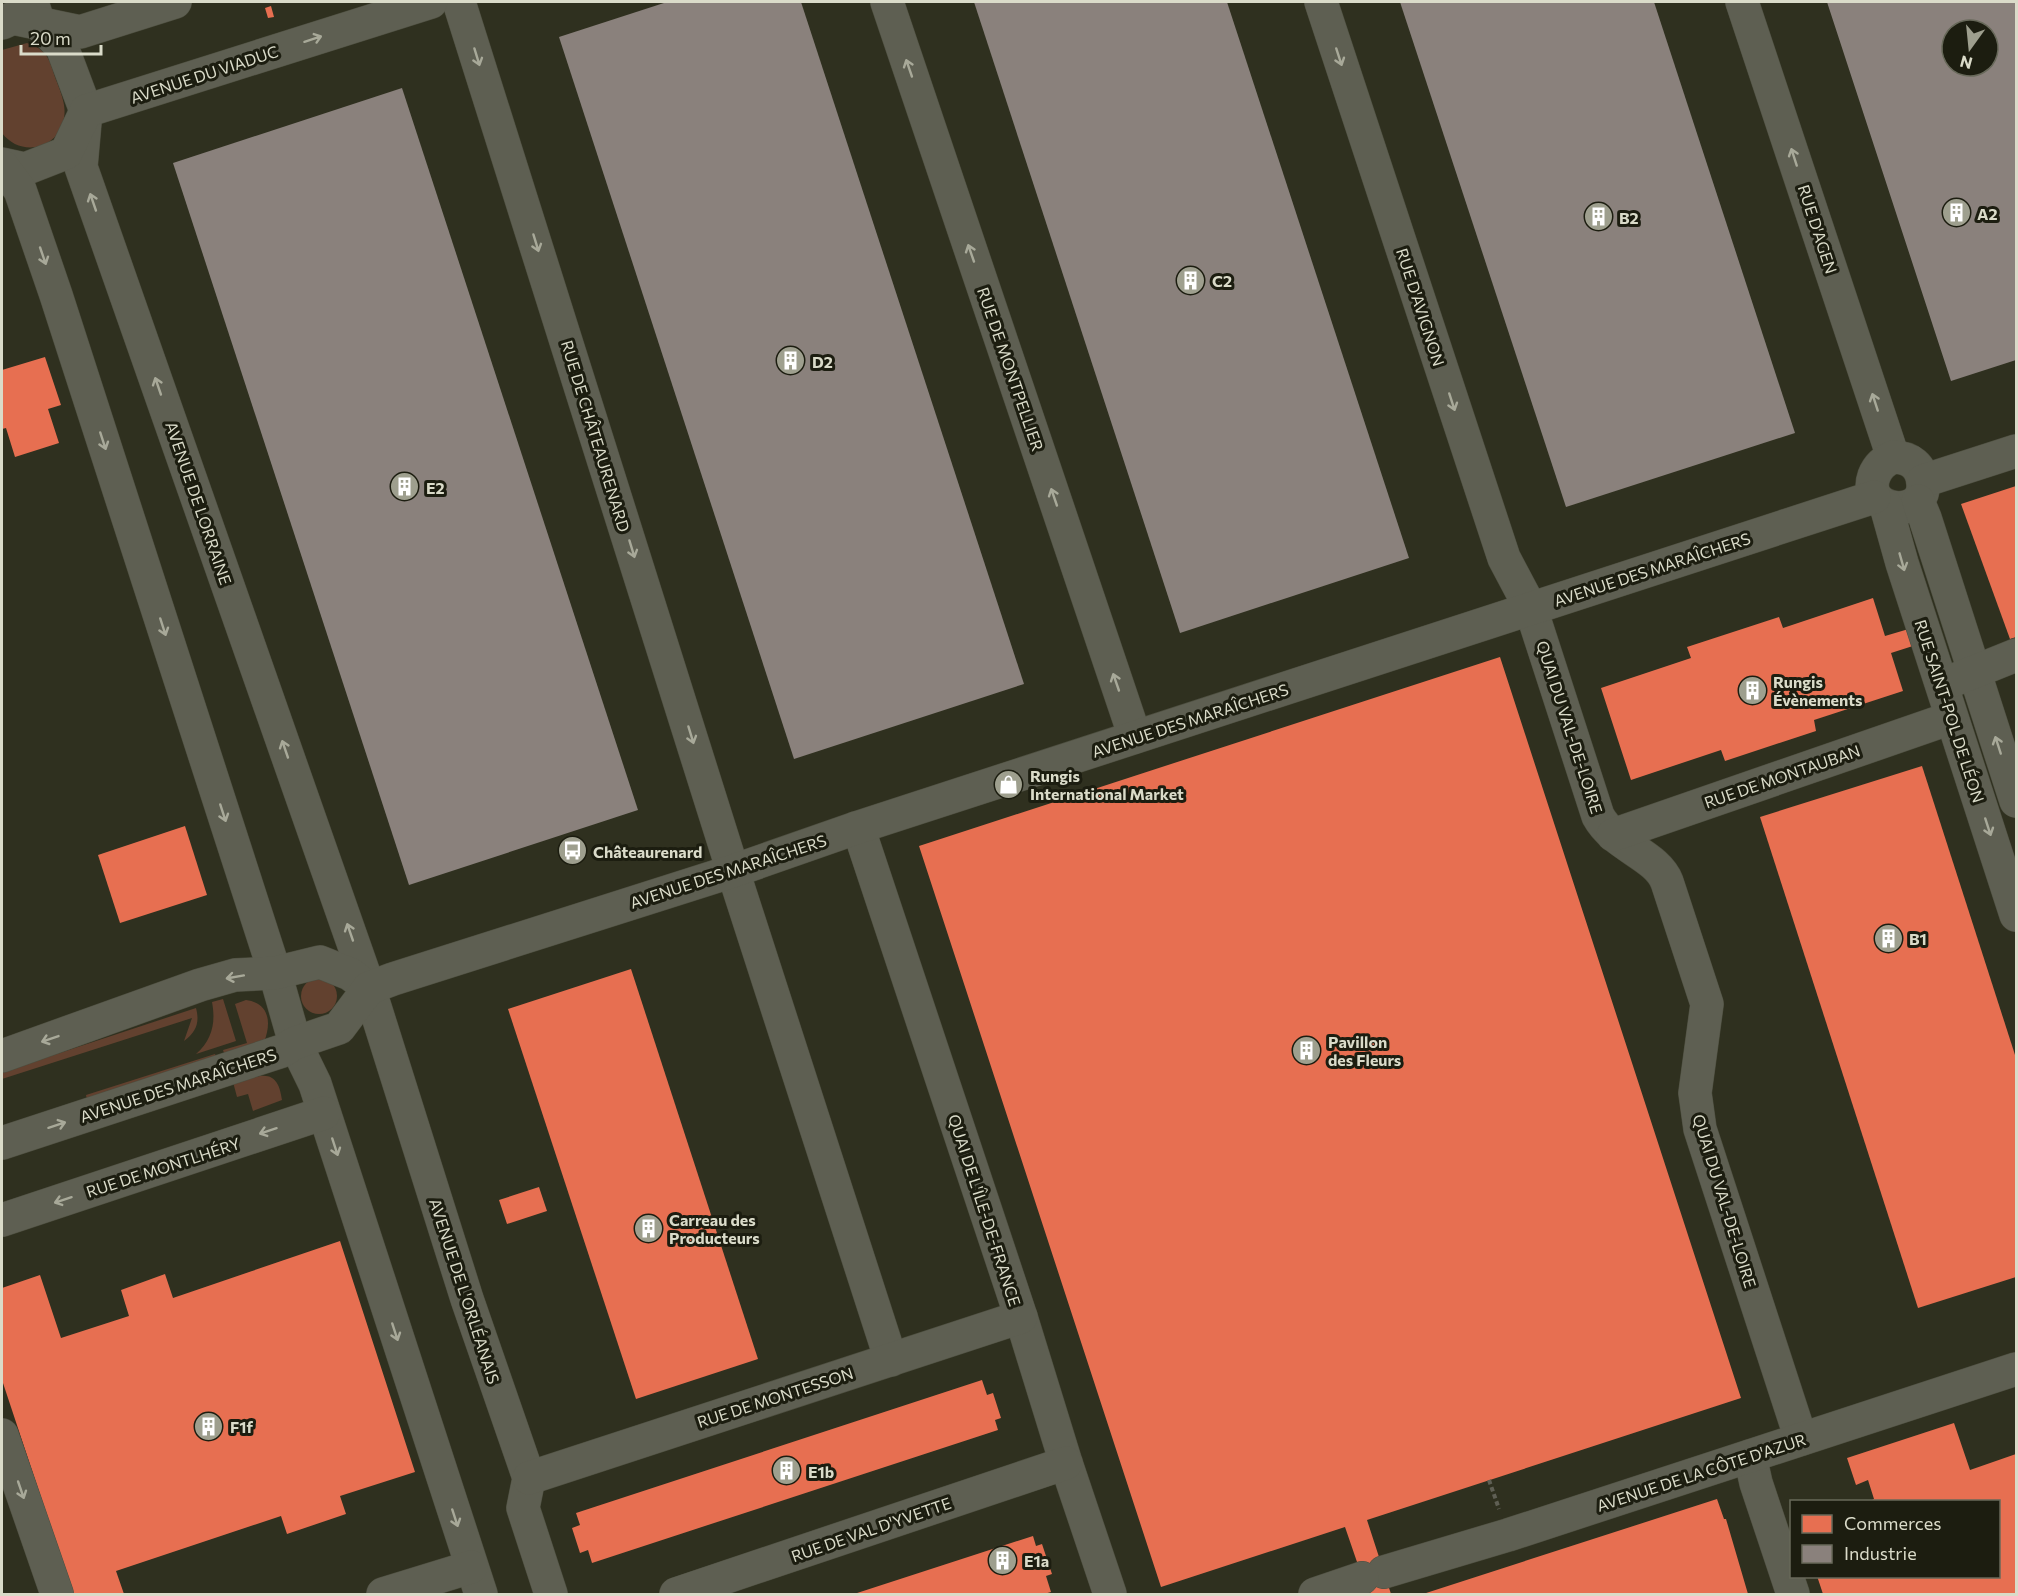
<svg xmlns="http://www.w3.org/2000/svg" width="2018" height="1596" font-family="Commissioner,sans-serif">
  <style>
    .green { fill: #62412f }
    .shops { fill: #e76f51 }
    .industry { fill: #8a817c; fill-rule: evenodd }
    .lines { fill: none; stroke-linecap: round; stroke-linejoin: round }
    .minor-casing { stroke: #4d4e3f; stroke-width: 34 }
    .path { stroke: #5f5f54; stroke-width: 4; stroke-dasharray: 4.5 3; stroke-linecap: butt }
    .minor { stroke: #5e5f52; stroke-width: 33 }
    .oneway { stroke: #a8a999 }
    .labels { text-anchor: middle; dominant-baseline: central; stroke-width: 6; stroke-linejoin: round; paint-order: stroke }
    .street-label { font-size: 16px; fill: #dadbc9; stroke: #1c1d10 }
    .poi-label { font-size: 16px; font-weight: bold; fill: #dadbc9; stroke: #1c1d10; text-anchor: start }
  </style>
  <rect width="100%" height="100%" fill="#2f301f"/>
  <g class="green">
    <path d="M 27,43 C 47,50 49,58 55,77 C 60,91 68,107 63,122 C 55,151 19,156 2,133 L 2,50 Z"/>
    <circle cx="319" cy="996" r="18"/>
    <path d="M 223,999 L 236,1041 L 196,1054 C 212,1040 216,1023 212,1002 Z"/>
    <path d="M 246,1000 C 269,1003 272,1022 264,1042 L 225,1056 L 223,1050 L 247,1043 L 235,1004 Z"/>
    <path d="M 196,1008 C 200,1023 196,1032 184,1041 L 192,1018 L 2,1079 L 2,1072 Z"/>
    <path d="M 215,1054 L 217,1058 L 87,1100 L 86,1095 Z"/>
    <path d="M 260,1076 C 276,1074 280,1086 282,1100 L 253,1111 L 248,1094 L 237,1097 L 233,1082 Z"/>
  </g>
  <g class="shops">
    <path d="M 271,6 L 274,17 L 268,18 L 265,8 Z"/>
    <path d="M 45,357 L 61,405 L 48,409 L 59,443 L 15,457 L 6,428 L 2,429 L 2,370 Z"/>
    <path d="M 2016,486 L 2016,637 L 2010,639 L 1961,504 Z"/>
    <path d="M 1873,598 L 1885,636 L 1912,628 L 1916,645 L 1891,653 L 1903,691 L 1814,720 L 1816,731 L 1725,761 L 1721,750 L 1631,780 L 1601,688 L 1691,658 L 1687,647 L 1779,617 L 1783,628 Z"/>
    <path d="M 1500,657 L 1741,1398 L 1367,1520 L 1391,1594 L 1368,1594 L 1345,1527 L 1161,1587 L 919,846 Z"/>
    <path d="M 1922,766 L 2016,1058 L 2016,1277 L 1918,1308 L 1760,817 Z"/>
    <path d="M 185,826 L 207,895 L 120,923 L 98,855 Z"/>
    <path d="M 631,969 L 758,1359 L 636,1399 L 508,1009 Z"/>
    <path d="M 539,1187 L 547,1211 L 507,1224 L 499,1200 Z"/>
    <path d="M 340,1241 L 415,1472 L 340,1496 L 346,1514 L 287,1534 L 281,1516 L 116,1571 L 124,1594 L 73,1594 L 2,1380 L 2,1288 L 40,1275 L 61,1338 L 129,1316 L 121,1290 L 165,1274 L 173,1298 Z"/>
    <path d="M 982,1380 L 987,1395 L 993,1393 L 1001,1418 L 995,1420 L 998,1430 L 592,1563 L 588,1550 L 580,1553 L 572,1528 L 580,1525 L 576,1513 Z"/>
    <path d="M 1954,1423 L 1970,1470 L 2016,1454 L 2016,1594 L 1823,1594 L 1817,1576 L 1998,1576 L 1998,1502 L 1868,1502 L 1874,1499 L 1868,1480 L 1856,1485 L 1847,1458 Z"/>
    <path d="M 1717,1499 L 1724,1519 L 1726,1519 L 1748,1594 L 1423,1594 Z"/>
    <path d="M 1033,1536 L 1036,1546 L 1042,1544 L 1052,1574 L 1046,1576 L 1051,1592 L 1044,1594 L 854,1594 Z"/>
  </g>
  <g class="industry">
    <path d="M 667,2 L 801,2 L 1024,684 L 794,759 L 559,37 Z"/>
    <path d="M 974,2 L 1227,2 L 1409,558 L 1180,633 Z"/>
    <path d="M 1400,2 L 1654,2 L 1795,433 L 1566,507 Z"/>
    <path d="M 1827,2 L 2016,2 L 2016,360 L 1951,381 ZM 1952,30 L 1988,30 L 1988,66 L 1952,66 Z"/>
    <path d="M 402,88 L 638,810 L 409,885 L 173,163 Z"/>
  </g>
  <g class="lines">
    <defs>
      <g id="minor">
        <path d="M 32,2 L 39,24 L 62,47 L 86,111 L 81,167 L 369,988 L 467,1299 L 529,1478 L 523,1508 L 551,1594"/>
        <path d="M 459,2 L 733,871 L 891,1360"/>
        <path d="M 887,2 L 1135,737"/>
        <path d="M 1321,2 L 1504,558 L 1531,609 L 1598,816 C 1615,847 1657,855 1667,882 L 1707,1004 L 1695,1093 L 1700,1129 L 1801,1439"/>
        <path d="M 1742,2 L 1893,457"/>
        <path d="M 2,23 L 13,18 L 80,32 L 175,2"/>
        <path d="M 2,164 L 25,169 L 66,153 L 86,111 L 431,2"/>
        <path d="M 2,166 L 20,190 L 56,295 L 275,973 L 295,1043 L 315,1084 L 481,1594"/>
        <path d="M 1893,457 C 1910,457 1922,466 1923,484 C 1926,520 1861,513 1874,476 C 1878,466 1883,462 1893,457 Z"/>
        <path d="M 1923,481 L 2016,451"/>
        <path d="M 1918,501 L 1925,518 L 2016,801"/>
        <path d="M 1886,506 L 1902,563 L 2016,915"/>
        <path d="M 1954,680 L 2016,655"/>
        <path d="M 856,828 L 862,839 L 1021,1317 L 1066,1463 L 1110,1594"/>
        <path d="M 1613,835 L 1951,718"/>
        <path d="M 2,1056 L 200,985 L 235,975 L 275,973 L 320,962 L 350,974 L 369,988"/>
        <path d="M 2,1143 L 282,1051 L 295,1043 L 339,1028 L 369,988 L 393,979 L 733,871 L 856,828 L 1874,497"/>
        <path d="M 2,1220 L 324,1113"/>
        <path d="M 2,1435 L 57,1594"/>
        <path d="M 1750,1456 L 1756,1483 L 1793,1594"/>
        <path d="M 529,1478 L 1021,1317"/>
        <path d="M 1384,1572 L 1508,1535 L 2016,1369"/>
        <path d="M 383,1594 L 471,1567"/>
        <path d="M 676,1594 L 1066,1463"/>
        <path d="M 1315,1594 L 1362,1578"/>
      </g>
    </defs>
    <use href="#minor" class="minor-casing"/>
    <path class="path" d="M 1489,1480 L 1499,1509"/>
    <use href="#minor" class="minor"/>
  </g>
  <defs><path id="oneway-shaft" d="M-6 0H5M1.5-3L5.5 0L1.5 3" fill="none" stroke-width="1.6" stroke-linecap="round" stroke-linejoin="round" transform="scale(1.5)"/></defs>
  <g class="oneway">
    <use href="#oneway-shaft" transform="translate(313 39) rotate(-18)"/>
    <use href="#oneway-shaft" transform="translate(477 57) rotate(73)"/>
    <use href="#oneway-shaft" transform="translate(1339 57) rotate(72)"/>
    <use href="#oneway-shaft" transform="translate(909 68) rotate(-109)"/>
    <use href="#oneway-shaft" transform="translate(1794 157) rotate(-108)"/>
    <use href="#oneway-shaft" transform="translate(93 202) rotate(-109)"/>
    <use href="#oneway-shaft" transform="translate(536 243) rotate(73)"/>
    <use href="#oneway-shaft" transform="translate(971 253) rotate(-109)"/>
    <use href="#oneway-shaft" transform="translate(43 256) rotate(71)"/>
    <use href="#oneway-shaft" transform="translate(158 386) rotate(-109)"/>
    <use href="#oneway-shaft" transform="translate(1452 402) rotate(72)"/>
    <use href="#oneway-shaft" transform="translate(1875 402) rotate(-108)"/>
    <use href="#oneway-shaft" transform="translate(103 441) rotate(72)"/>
    <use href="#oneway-shaft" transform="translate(1054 497) rotate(-109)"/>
    <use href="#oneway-shaft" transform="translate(632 549) rotate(73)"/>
    <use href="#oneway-shaft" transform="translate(1902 562) rotate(74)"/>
    <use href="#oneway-shaft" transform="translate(163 627) rotate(72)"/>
    <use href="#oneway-shaft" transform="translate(1116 682) rotate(-109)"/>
    <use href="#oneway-shaft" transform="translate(691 735) rotate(73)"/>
    <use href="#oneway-shaft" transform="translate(1998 745) rotate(-108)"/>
    <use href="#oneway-shaft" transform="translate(285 749) rotate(-109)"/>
    <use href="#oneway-shaft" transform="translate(223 813) rotate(72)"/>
    <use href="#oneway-shaft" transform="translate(1988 827) rotate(72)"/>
    <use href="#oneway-shaft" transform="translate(350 932) rotate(-109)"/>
    <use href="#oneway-shaft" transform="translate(235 977) rotate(170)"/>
    <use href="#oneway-shaft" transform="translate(50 1039) rotate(161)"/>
    <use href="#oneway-shaft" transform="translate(57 1125) rotate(-18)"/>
    <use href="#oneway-shaft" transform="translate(268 1131) rotate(162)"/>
    <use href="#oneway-shaft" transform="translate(335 1147) rotate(72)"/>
    <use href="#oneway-shaft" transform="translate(63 1200) rotate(162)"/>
    <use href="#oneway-shaft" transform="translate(395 1332) rotate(72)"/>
    <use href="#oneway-shaft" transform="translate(21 1490) rotate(71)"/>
    <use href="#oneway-shaft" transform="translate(455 1518) rotate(72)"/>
  </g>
  <defs>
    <symbol id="building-disc" viewBox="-11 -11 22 22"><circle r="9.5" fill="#9e9f8e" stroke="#1c1d10"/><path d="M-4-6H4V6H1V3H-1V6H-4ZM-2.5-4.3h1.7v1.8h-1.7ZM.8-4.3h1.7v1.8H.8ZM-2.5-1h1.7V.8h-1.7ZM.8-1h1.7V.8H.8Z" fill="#fff"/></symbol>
    <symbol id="shop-disc" viewBox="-11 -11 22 22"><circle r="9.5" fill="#9e9f8e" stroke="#1c1d10"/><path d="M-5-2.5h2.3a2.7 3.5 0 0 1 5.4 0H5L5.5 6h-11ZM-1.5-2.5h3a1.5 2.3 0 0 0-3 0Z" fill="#fff"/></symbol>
    <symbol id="bus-disc" viewBox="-11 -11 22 22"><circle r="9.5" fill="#9e9f8e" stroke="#1c1d10"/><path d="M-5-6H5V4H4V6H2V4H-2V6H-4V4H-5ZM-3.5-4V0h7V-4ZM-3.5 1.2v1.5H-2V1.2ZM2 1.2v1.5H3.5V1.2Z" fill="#fff"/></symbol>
  </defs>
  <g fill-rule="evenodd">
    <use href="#building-disc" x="1940" y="196" width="33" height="33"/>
    <use href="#building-disc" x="1582" y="200" width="33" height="33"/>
    <use href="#building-disc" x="1174" y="264" width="33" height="33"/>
    <use href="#building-disc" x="774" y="344" width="33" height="33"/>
    <use href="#building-disc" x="388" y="470" width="33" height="33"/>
    <use href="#building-disc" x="1736" y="674" width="33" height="33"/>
    <use href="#shop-disc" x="992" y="768" width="33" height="33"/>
    <use href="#bus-disc" x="556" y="834" width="33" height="33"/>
    <use href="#building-disc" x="1872" y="922" width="33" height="33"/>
    <use href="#building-disc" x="1290" y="1034" width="33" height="33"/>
    <use href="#building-disc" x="632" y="1212" width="33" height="33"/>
    <use href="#building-disc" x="192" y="1410" width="33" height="33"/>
    <use href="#building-disc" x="770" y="1454" width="33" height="33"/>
    <use href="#building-disc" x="986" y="1544" width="33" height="33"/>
  </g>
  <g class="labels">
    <g class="street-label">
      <text transform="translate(204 74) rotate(-18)">AVENUE DU VIADUC</text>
      <text transform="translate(1818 229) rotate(72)">RUE D'AGEN</text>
      <text transform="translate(1421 307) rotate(72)">RUE D'AVIGNON</text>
      <text transform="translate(1011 369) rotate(71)">RUE DE MONTPELLIER</text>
      <text transform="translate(596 436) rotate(73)">RUE DE CHÂTEAURENARD</text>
      <text transform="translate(199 503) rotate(71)">AVENUE DE LORRAINE</text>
      <text transform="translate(1652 569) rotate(-18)">AVENUE DES MARAÎCHERS</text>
      <text transform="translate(1950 711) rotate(72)">RUE SAINT-POL DE LÉON</text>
      <text transform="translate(1190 720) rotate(-18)">AVENUE DES MARAÎCHERS</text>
      <text transform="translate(1570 727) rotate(72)">QUAI DU VAL-DE-LOIRE</text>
      <text transform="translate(1782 776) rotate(-19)">RUE DE MONTAUBAN</text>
      <text transform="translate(728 871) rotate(-18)">AVENUE DES MARAÎCHERS</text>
      <text transform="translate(178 1085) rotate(-18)">AVENUE DES MARAÎCHERS</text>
      <text transform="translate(163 1167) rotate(-18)">RUE DE MONTLHÉRY</text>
      <text transform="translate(1725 1201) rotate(73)">QUAI DU VAL-DE-LOIRE</text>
      <text transform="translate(985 1210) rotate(72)">QUAI DE L'ÎLE-DE-FRANCE</text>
      <text transform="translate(465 1291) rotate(72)">AVENUE DE L'ORLÉANAIS</text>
      <text transform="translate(775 1397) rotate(-18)">RUE DE MONTESSON</text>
      <text transform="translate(1701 1472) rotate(-18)">AVENUE DE LA CÔTE D'AZUR</text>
      <text transform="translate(871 1529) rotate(-19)">RUE DE VAL D'YVETTE</text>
    </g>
    <g class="poi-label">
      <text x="1977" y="213">A2</text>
      <text x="1619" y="217">B2</text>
      <text x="1212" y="280">C2</text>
      <text x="812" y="361">D2</text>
      <text x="426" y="487">E2</text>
      <text x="1773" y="681">Rungis<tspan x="1773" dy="18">Évènements</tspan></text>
      <text x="1030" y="775">Rungis<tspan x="1030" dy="18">International Market</tspan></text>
      <text x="593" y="851">Châteaurenard</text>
      <text x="1909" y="938">B1</text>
      <text x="1328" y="1041">Pavillon<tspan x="1328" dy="18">des Fleurs</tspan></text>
      <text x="669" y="1219">Carreau des<tspan x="669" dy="18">Producteurs</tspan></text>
      <text x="230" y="1426">F1f</text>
      <text x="808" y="1471">E1b</text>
      <text x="1024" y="1560">E1a</text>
    </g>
  </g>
  <rect width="2018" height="1596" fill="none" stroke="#dadbc9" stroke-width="6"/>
  <rect x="1790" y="1500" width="210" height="78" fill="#1c1d10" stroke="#68695a" stroke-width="1.5"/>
  <rect x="1802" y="1515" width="30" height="18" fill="#e76f51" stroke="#68695a" stroke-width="1.5"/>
  <text x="1844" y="1530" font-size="18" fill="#dadbc9">Commerces</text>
  <rect x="1802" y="1545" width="30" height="18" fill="#8a817c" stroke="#68695a" stroke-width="1.5"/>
  <text x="1844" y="1560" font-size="18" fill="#dadbc9">Industrie</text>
  <g transform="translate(1970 48) rotate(195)"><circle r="28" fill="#1c1d10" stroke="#68695a" stroke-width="1.5"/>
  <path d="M0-4.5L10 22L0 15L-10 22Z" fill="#9e9f8e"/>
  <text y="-9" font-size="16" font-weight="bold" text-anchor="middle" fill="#dadbc9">N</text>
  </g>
  <path d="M21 45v9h80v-9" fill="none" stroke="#dadbc9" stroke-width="3"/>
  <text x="30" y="45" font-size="18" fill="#dadbc9" stroke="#1c1d10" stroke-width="4.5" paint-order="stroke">20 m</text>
</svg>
